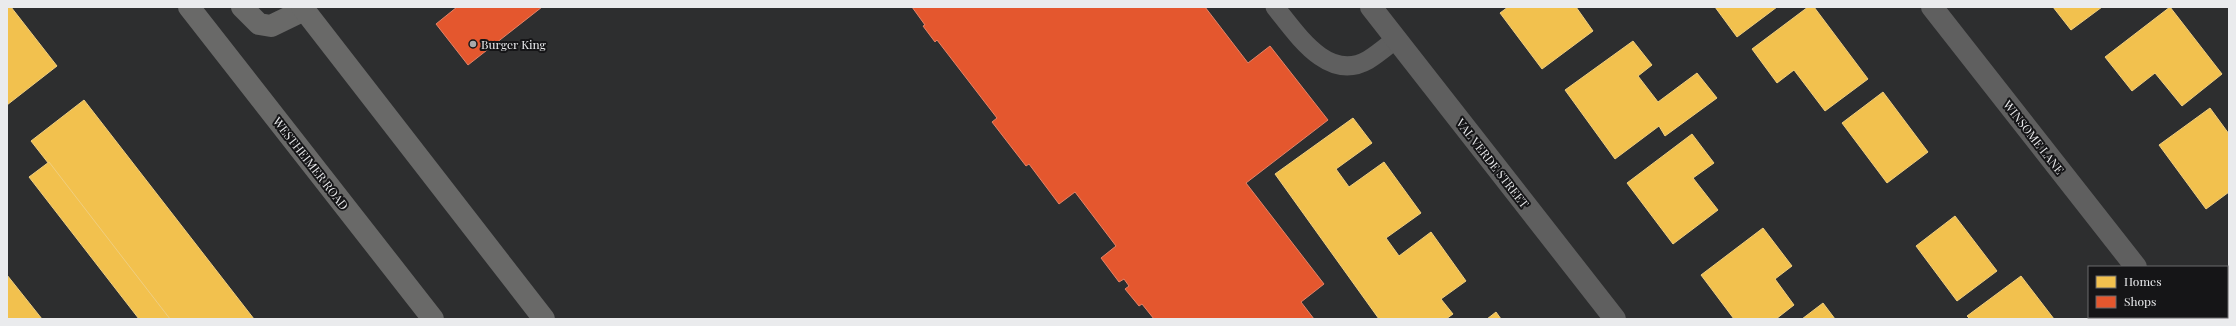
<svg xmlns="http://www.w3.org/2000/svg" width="2236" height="326" font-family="'Playfair Display',serif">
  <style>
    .homes { fill: #f2c14e; stroke: #f0ce7e }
    .shops { fill: #e4572e; stroke: #e68367 }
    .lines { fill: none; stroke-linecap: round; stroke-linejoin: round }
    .lane { stroke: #5f5f5f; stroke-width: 19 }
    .street { stroke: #5f5f5f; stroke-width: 22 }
    .primary { stroke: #696968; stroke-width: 22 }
    .poi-dot { fill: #a8a9aa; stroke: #151517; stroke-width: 1.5 }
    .labels { text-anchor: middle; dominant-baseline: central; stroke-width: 4; stroke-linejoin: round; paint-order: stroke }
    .poi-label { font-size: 12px; fill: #eaebed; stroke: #151517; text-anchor: start }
    .street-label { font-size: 12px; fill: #eaebed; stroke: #151517 }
  </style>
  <rect width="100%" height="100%" fill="#2d2e2f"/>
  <g class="homes">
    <path d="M 7,7 L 11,7 L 57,66 L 7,105 Z"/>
    <path d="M 1508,7 L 1576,7 L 1593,31 L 1542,69 L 1500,13 Z"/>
    <path d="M 1715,7 L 1777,7 L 1737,37 Z"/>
    <path d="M 1808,7 L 1814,7 L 1868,79 L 1825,111 L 1794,70 L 1777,83 L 1752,49 Z"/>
    <path d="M 2053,7 L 2102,7 L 2071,30 Z"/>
    <path d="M 2170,7 L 2222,74 L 2182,106 L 2155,73 L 2132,91 L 2105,57 Z"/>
    <path d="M 1633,41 L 1652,65 L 1638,76 L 1658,102 L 1697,73 L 1717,98 L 1665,136 L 1659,126 L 1615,159 L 1565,90 Z"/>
    <path d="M 1883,92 L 1928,152 L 1887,183 L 1842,123 Z"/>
    <path d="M 84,100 L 254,319 L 170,319 L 31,141 Z"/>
    <path d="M 2210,108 L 2229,134 L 2229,192 L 2206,209 L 2159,145 Z"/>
    <path d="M 1353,118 L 1372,143 L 1336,169 L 1349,187 L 1384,162 L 1421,213 L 1386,238 L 1399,256 L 1431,232 L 1466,281 L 1441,299 L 1453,314 L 1446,319 L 1379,319 L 1275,174 Z"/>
    <path d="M 1692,134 L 1714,163 L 1693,178 L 1718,210 L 1673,244 L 1627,183 Z"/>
    <path d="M 49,162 L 170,319 L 139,319 L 29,177 Z"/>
    <path d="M 1955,216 L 1997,271 L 1957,301 L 1916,246 Z"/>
    <path d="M 1763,228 L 1792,266 L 1775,279 L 1794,305 L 1776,319 L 1734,319 L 1701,275 Z"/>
    <path d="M 7,275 L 42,319 L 7,319 Z"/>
    <path d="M 2021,276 L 2054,319 L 1970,319 L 1967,316 Z"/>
    <path d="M 1823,303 L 1835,319 L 1802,319 Z"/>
    <path d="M 1496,312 L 1501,319 L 1487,319 Z"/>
  </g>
  <g class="shops">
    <path d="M 457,7 L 542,7 L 468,65 L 436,24 Z"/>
    <path d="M 912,7 L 1205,7 L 1248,63 L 1270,46 L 1328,120 L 1246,183 L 1324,284 L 1301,302 L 1314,319 L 1154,319 L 1142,304 L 1139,306 L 1125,289 L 1129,286 L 1124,279 L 1119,282 L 1101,258 L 1116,246 L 1075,192 L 1059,204 L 1029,164 L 1026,166 L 992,122 L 997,118 L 937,40 L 935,42 L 923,26 L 925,25 Z"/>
  </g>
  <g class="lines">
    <path class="lane" d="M 1275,7 C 1297,34 1328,83 1368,60 C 1378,54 1387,46 1396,39"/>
    <g class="street">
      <path d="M 1371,7 L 1615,319"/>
      <path d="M 1932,7 L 2136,267"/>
      <path d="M 2177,317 L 2178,319"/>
    </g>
    <g class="primary">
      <path d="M 189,7 L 433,319"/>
      <path d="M 242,7 L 259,24 L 271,26 L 304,10"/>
      <path d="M 302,7 L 544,319"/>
    </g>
  </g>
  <circle class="poi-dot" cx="473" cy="44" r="4"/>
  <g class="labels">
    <g class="poi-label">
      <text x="481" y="44">Burger King</text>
    </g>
    <g class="street-label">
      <text transform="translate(2034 137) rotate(52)">WINSOME LANE</text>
      <text transform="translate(311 163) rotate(52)">WESTHEIMER ROAD</text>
      <text transform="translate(1493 163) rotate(52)">VAL VERDE STREET</text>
    </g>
  </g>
  <rect width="2236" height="326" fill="none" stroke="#eaebed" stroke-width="16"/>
  <rect x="2088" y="266" width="140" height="52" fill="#151517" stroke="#6a6b6d"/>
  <rect x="2096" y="276" width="20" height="12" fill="#f2c14e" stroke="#6a6b6d"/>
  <text x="2124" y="286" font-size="12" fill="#eaebed">Homes</text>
  <rect x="2096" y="296" width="20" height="12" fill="#e4572e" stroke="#6a6b6d"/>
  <text x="2124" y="306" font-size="12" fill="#eaebed">Shops</text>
</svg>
